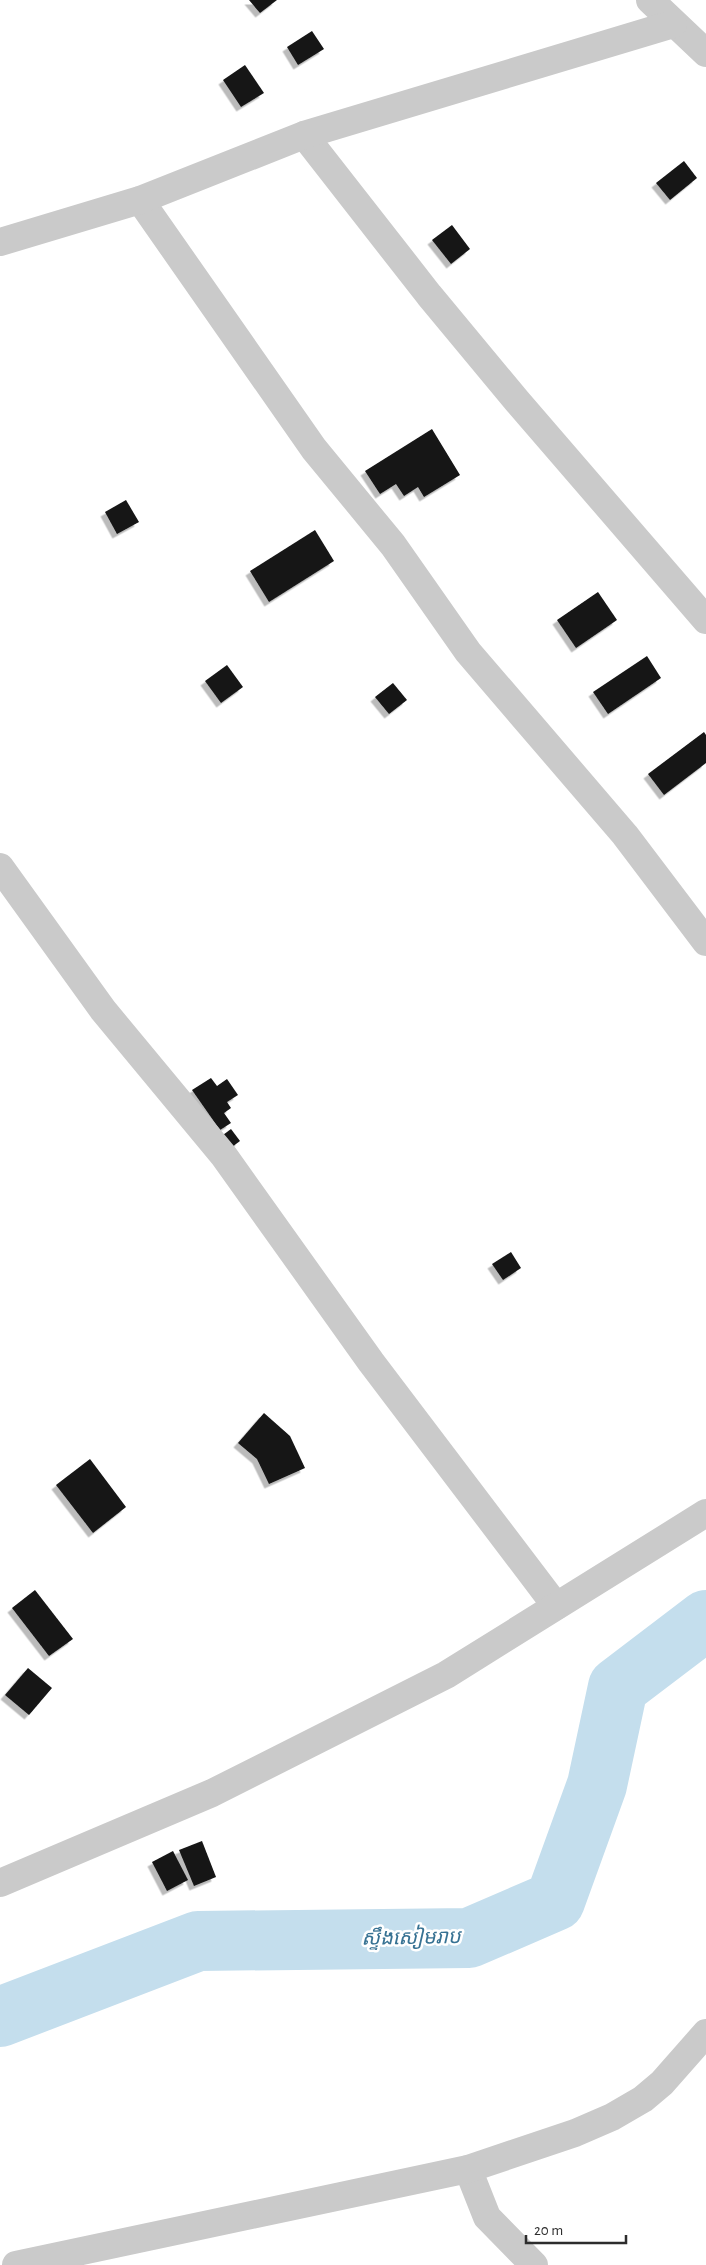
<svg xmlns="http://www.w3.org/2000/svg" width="706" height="2265" font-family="'Alegreya Sans','Noto Sans Khmer',sans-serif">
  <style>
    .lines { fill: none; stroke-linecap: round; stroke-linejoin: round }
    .river { stroke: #c4deed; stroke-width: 60 }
    .building { fill: #141414; filter: url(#shadow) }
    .minor { stroke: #cacaca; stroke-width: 28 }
    .labels { text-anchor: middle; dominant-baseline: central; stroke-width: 5; stroke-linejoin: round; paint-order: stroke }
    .water-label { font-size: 20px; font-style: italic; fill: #377293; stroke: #fff }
  </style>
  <defs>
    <filter id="shadow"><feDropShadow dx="-4.5" dy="4.5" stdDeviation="0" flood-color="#0004"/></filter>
  </defs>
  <rect width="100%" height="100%" fill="#fff"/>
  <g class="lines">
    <path class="river" d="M 0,2017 L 198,1941 L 469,1938 L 555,1901 L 597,1785 L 618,1687 L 706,1620"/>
  </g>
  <g class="building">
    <path d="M 249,0 L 277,0 L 260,13 Z"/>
    <path d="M 312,31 L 324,49 L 298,65 L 287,47 Z"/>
    <path d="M 245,65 L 264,93 L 241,107 L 223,80 Z"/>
    <path d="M 684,161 L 697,178 L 670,200 L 656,183 Z"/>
    <path d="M 452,225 L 470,249 L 451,264 L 432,240 Z"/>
    <path d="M 432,429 L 460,475 L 424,497 L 418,487 L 404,496 L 396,484 L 380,494 L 365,471 Z"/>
    <path d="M 126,500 L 139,522 L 117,534 L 105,512 Z"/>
    <path d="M 315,530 L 334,561 L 269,602 L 250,571 Z"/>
    <path d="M 598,592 L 617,620 L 576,648 L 557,620 Z"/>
    <path d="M 647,656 L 661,678 L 608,714 L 593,692 Z"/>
    <path d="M 227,665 L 243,687 L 221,703 L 205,681 Z"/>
    <path d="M 393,683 L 407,700 L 389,714 L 375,697 Z"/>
    <path d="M 704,732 L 706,735 L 706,763 L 664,795 L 648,774 Z"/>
    <path d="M 211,1078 L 217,1086 L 227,1079 L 238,1095 L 227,1102 L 231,1108 L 224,1113 L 231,1123 L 220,1130 L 192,1090 Z"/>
    <path d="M 231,1129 L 240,1141 L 224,1153 L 215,1141 Z"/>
    <path d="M 511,1252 L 521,1268 L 503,1280 L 492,1264 Z"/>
    <path d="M 264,1413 L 290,1436 L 305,1468 L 269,1484 L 257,1459 L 238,1443 Z"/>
    <path d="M 90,1459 L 126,1507 L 93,1533 L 56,1485 Z"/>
    <path d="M 35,1590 L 73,1639 L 49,1656 L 12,1608 Z"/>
    <path d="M 28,1668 L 52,1688 L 29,1715 L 5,1695 Z"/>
    <path d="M 202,1841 L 216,1877 L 194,1886 L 179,1850 Z"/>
    <path d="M 173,1851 L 188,1880 L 167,1891 L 152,1862 Z"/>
  </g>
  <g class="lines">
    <g class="minor">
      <path d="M 650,0 L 706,53"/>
      <path d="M 304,135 L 429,295 L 517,401 L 706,620"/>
      <path d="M 140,200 L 314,449 L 393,545 L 468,652 L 625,835 L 706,942"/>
      <path d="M 0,242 L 140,200 L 304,135 L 673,24"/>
      <path d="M 0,867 L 103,1010 L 224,1156 L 371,1362 L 556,1606"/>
      <path d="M 0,1883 L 212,1793 L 446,1675 L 706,1513"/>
      <path d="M 468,2169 L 487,2217 L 534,2265"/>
      <path d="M 16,2265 L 468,2169 L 575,2133 L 612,2117 L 643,2099 L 662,2083 L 706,2033"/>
    </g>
  </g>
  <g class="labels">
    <g class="water-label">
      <text transform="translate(411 1938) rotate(-1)">ស្ទឹងសៀមរាប</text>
    </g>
  </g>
  <path d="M526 2235v8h100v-8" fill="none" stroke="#2d2d2d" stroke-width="2.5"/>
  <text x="534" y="2235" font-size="15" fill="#2d2d2d" stroke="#ffffff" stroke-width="4" paint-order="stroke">20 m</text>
</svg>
